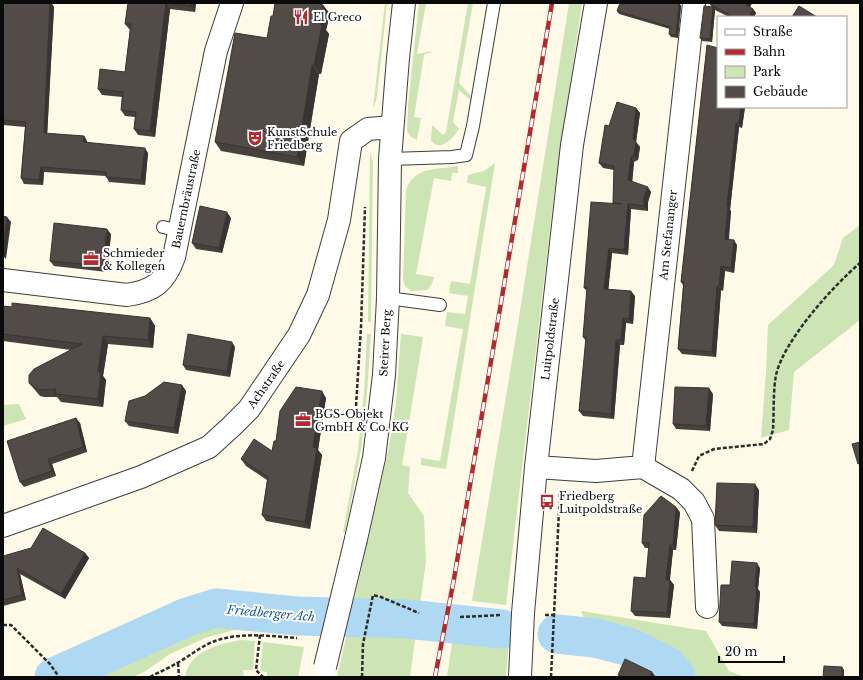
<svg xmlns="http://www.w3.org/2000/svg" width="863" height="680" font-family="'Libre Baskerville',serif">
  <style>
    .green { fill: #cde5b4 }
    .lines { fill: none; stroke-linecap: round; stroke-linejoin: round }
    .river { stroke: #afd9f2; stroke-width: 39 }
    .service-casing { stroke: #3d3d3d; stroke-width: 14 }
    .minor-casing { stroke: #3d3d3d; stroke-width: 24 }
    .tertiary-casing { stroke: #3d3d3d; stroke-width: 24 }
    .path { stroke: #2c2c2c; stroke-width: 2.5; stroke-dasharray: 4 2; stroke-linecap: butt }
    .service { stroke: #fff; stroke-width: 12 }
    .minor { stroke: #fff; stroke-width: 22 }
    .tertiary { stroke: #fff; stroke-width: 22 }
    .rail-casing { stroke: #b12a2f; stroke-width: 4.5 }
    .rail { stroke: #fff; stroke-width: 3; stroke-dasharray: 9; stroke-linecap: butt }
    .tertiary-bridge-casing { stroke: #3d3d3d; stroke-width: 24; stroke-linecap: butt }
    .tertiary-bridge { stroke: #fff; stroke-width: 22 }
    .wall { fill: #47403d }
    .shaded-wall { fill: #393432 }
    .building { fill: #524b47; stroke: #393432 }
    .labels { text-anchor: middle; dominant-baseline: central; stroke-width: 4; stroke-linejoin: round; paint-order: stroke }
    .poi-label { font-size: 11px; fill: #0a0a0a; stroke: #fff; text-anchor: start }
    .street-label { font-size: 11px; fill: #0a0a0a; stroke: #fff }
    .water-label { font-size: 12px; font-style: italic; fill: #1b5e93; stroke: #fff }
  </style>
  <rect width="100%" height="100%" fill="#fefae7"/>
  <g class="green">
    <path d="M 385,3 L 387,3 L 377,96 L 376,101 L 373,108 Z"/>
    <path d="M 419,3 L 426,3 L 417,54 L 432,51 L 431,52 L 424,55 L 414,117 L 421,118 L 417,140 L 411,137 L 407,131 L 408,105 Z"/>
    <path d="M 468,3 L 473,3 L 459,83 L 471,96 L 470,100 L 459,90 L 453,122 L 459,129 C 454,137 440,154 431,140 L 432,125 L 443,135 L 446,132 Z"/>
    <path d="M 569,3 L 582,3 L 554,195 L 506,605 L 472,601 L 516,336 Z"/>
    <path d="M 370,153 L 373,161 L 371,322 L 368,322 Z"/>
    <path d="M 495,163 L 446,469 L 421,465 L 421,458 L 440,461 L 463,329 L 445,326 L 447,312 L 465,314 L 468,296 L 449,293 L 451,281 L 470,284 L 486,187 L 467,183 L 468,175 L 484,171 Z"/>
    <path d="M 458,166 L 458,173 L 452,173 L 451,181 L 434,178 L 416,274 L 434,277 L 432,284 L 427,290 L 411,291 L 405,286 L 403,279 L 406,190 C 415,166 436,170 458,166 Z"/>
    <path d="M 860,225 L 860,320 L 794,372 L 789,430 L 761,438 L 766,372 L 768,325 L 834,265 L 843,238 Z"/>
    <path d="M 367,334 L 371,334 L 367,393 L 361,450 L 345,533 L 343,532 L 358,450 L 364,393 Z"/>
    <path d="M 401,334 L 423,337 L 402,465 L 410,467 L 408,493 L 424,516 L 426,561 L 410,677 L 337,677 L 389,447 L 396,402 Z"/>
    <path d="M 19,404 L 26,419 L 3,426 L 3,405 Z"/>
    <path d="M 581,611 L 706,631 L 729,671 L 745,677 L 664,677 L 663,676 L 600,658 Z"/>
    <path d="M 208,617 L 242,617 L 293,620 L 293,634 L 234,630 L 205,638 L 170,654 L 144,672 L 132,677 L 70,677 L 174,630 Z"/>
    <path d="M 453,637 L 509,641 L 506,677 L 447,677 Z"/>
    <path d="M 242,640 L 255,641 L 253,670 L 243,670 L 244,677 L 185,677 C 189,651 220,643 242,640 Z"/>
    <path d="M 263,642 L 304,647 L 298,677 L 267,677 L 267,672 L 260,671 Z"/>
  </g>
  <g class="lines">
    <g class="river">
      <path d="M 557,634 L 595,638 L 629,647 L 667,666 L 676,677"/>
      <path d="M 54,677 L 187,617 L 216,608 L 297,616 L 407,619 L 502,629"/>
    </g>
    <defs>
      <g id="service">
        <path d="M 390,159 L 452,157 L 466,155 L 473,126 L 494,3"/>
        <path d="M 163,227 L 180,231"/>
        <path d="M 388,298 L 440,305"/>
      </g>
      <g id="minor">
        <path d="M 3,280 L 127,295 C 154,291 165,282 174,257 L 216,51 L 232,3"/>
        <path d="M 536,467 L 596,471 L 643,467 L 694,3"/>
        <path d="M 643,467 L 681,489 L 694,502 L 703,519 L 707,607"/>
        <path d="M 3,526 L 141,477 L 209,447 L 232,426 L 249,409 L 299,335 L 318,295 L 339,220 L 351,141 L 368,129 L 392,127"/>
      </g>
      <g id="tertiary">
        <path d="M 356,539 L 374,458 L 384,375 L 388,298 L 390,159 L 398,58 L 404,3"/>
        <path d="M 520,677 L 523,613 L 536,467 L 572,145 L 596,3"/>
      </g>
    </defs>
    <use href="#service" class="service-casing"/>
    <use href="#minor" class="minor-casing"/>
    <use href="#tertiary" class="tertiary-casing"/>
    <g class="path">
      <path d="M 356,406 L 361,327 L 365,207"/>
      <path d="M 692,471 L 699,456 L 714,449 L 764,444 L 770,439 L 773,430 C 774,414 773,391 776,375 C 784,340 833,286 860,263"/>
      <path d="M 545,615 L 554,615"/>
      <path d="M 460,617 L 502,615"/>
      <path d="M 3,625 L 11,625 L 50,664 L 59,677"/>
      <path d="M 260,635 L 256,670 L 263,677"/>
      <path d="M 178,663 L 179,677"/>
      <path d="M 150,677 C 159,672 169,668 177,663 C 190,656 201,646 215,641 C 241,632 270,636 297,638"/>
      <path d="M 362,677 L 363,644 L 373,595 L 381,597 L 419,613"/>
      <path d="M 551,677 L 560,490"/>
    </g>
    <use href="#service" class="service"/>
    <use href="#minor" class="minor"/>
    <use href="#tertiary" class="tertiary"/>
    <defs>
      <path id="rail" d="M 435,677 L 454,579 L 552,3"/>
    </defs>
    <use href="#rail" class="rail-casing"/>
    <use href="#rail" class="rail"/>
    <defs>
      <path id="tertiary-bridge" d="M 325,667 L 356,539"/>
    </defs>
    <use href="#tertiary-bridge" class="tertiary-bridge-casing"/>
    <use href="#tertiary-bridge" class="tertiary-bridge"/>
  </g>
  <g class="wall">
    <path d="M 3,3 L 51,3 L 54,7 L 47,134 L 84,136 L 87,141 L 87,142 L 148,153 L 145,185 L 109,182 L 106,176 L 44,172 L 43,185 L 24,184 L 21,178 L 25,127 L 3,125 Z"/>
    <path d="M 128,3 L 196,3 L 195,12 L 170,9 L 155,137 L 138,135 L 134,129 L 135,117 L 125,116 L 121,110 L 122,97 L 102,95 L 98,89 L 125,72 L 130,30 L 125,24 Z"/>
    <path d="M 679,3 L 681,6 L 678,38 L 671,37 L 669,34 L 670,29 L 619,14 L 617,11 Z"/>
    <path d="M 711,3 L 752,3 L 750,7 L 753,9 L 756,13 L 754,17 L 729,17 L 715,10 L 712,42 L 702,41 L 700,38 L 712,7 L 710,4 Z"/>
    <path d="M 323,5 L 330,14 L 326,30 L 329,34 L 321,74 L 319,74 L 304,166 L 221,151 L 215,142 L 267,38 L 273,16 Z"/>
    <path d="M 707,45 L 745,107 L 742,128 L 739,127 L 730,210 L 731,211 L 729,239 L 737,245 L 734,273 L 725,271 L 723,291 L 721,290 L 716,357 L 682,354 L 678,349 L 683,285 L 681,282 Z"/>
    <path d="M 636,108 L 640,113 L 636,142 L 640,147 L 638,160 L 634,162 L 632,181 L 651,192 L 648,202 L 648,211 L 631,209 L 628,255 L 612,253 L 608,289 L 635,296 L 633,324 L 626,323 L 624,345 L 620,345 L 614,419 L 583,416 L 579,411 L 586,341 L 583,337 L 587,291 L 584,288 L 613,203 L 614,170 L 603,168 L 599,163 L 609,126 Z"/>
    <path d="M 231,218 L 222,253 L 196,249 L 192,243 Z"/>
    <path d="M 111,234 L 107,272 L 54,266 L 50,261 Z"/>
    <path d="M 3,306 L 12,307 L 150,318 L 155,326 L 153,348 L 108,344 L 103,376 L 106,380 L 103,407 L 61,402 L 57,397 L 44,397 L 40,396 L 35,390 L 29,383 L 71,350 L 3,341 Z"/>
    <path d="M 235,347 L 230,377 L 186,370 L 183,365 Z"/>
    <path d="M 186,391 L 178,434 L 129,426 L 125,421 Z"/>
    <path d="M 713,394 L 710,431 L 676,429 L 673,424 Z"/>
    <path d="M 326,398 L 318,450 L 322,455 L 310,529 L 266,521 L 262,515 L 267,480 L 246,466 L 241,459 L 272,451 L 276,441 Z"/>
    <path d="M 80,423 L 87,452 L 52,464 L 56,476 L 24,487 L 20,482 Z"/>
    <path d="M 759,490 L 757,533 L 719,531 L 715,525 Z"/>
    <path d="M 680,512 L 676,550 L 673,550 L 670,580 L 674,585 L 670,618 L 635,616 L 631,611 L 646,578 L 649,548 L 645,548 L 642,543 Z"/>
    <path d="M 85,553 L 89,558 L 65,599 L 20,574 L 26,600 L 3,606 L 3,556 Z"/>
    <path d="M 760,568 L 758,589 L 760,592 L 757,629 L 722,626 L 719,622 L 730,585 Z"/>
  </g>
  <g class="shaded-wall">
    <path d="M 50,3 L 51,3 L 54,7 L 47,138 L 44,133 Z"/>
    <path d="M 166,3 L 170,9 L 155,137 L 150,131 Z"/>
    <path d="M 191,3 L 196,3 L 195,12 L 191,6 Z"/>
    <path d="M 679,3 L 681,6 L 678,38 L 676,35 Z"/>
    <path d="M 746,3 L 752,3 L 749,9 L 746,5 Z"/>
    <path d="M 323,5 L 330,14 L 326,30 L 329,34 L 321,74 L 314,65 L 319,24 Z"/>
    <path d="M 713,7 L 715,10 L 712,42 L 710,39 Z"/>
    <path d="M 753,9 L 756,13 L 754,17 L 749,17 Z"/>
    <path d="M 312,65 L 319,74 L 304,166 L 297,157 Z"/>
    <path d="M 741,107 L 745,107 L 742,128 L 739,123 Z"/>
    <path d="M 636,108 L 640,113 L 636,142 L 640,147 L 638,160 L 634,155 L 633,139 Z"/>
    <path d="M 736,123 L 739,127 L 730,210 L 731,211 L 728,244 L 725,239 L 727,206 Z"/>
    <path d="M 84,136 L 87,141 L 87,147 L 83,142 Z"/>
    <path d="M 145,148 L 148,153 L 145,185 L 141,180 Z"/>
    <path d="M 631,157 L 634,162 L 632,185 L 628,180 Z"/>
    <path d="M 41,167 L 44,172 L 43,185 L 39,180 Z"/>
    <path d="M 648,187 L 651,192 L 648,202 L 648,211 L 644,206 L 644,197 Z"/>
    <path d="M 628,204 L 631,209 L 628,255 L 624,250 Z"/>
    <path d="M 227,212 L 231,218 L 222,253 L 219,248 Z"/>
    <path d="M 7,217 L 11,222 L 6,259 L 3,256 L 3,249 Z"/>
    <path d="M 107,229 L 111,234 L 107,272 L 103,266 Z"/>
    <path d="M 734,240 L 737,245 L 734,273 L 731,268 Z"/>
    <path d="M 609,248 L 612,253 L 608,294 L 604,289 Z"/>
    <path d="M 721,266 L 725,271 L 723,291 L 719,286 Z"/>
    <path d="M 717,286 L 721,290 L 716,357 L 712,352 Z"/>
    <path d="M 631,291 L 635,296 L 633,324 L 629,319 Z"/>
    <path d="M 150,318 L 155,326 L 153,348 L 148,340 Z"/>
    <path d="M 623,318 L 626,323 L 624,345 L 621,340 Z"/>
    <path d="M 103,336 L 108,344 L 103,376 L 106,380 L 103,407 L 98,399 L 98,372 Z"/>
    <path d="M 616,340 L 620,345 L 614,419 L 611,414 Z"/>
    <path d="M 232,342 L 235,347 L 230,377 L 227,371 Z"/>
    <path d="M 182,385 L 186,391 L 178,434 L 174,428 Z"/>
    <path d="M 709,388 L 713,394 L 710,431 L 706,426 Z"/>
    <path d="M 322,391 L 326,398 L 318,450 L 322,455 L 310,529 L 305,522 L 313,447 Z"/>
    <path d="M 76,418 L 80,423 L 87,452 L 83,447 Z"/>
    <path d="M 48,459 L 52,464 L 56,476 L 52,471 Z"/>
    <path d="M 755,484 L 759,490 L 757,533 L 753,527 Z"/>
    <path d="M 676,507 L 680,512 L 676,550 L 673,545 Z"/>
    <path d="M 670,545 L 673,550 L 669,585 L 666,580 Z"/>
    <path d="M 85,553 L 89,558 L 65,599 L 61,594 Z"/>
    <path d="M 757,563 L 760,568 L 758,589 L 760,592 L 757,629 L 754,624 L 755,587 Z"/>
    <path d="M 17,568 L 20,574 L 26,600 L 22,595 Z"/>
    <path d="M 670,580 L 674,585 L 670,618 L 667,613 Z"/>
    <path d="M 842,667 L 844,670 L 844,677 L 842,677 Z"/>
    <path d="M 652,672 L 656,677 L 650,677 Z"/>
  </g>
  <g class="building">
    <path d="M 3,3 L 50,3 L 44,133 L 84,136 L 83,142 L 145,148 L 141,180 L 106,177 L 106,172 L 41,167 L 39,180 L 21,178 L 26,122 L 3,120 Z"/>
    <path d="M 128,3 L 191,3 L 191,6 L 166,3 L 150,131 L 134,129 L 136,112 L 121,110 L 123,92 L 98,89 L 100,69 L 125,72 L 131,24 L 125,24 Z"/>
    <path d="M 275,3 L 314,3 L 323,5 L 319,24 L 322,25 L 314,65 L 312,65 L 297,157 L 215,142 L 235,33 L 267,38 L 271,16 L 273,16 Z"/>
    <path d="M 620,3 L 679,3 L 676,35 L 669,34 L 670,27 L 617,11 Z"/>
    <path d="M 711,3 L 746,3 L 746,5 L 753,9 L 749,17 L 734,17 L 710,4 Z"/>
    <path d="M 704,6 L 713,7 L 710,39 L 700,38 Z"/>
    <path d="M 799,6 L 817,17 L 792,17 Z"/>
    <path d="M 707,45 L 718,48 L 718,107 L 741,107 L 739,123 L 736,123 L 727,206 L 728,206 L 725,239 L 734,240 L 731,268 L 721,266 L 719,286 L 717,286 L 712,352 L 678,349 L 684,282 L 681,282 Z"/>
    <path d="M 617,102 L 636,108 L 633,139 L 636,142 L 634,155 L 631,157 L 628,180 L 648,187 L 644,197 L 644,206 L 628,204 L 624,250 L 609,248 L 604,289 L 631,291 L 629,319 L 623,318 L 621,340 L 616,340 L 611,414 L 579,411 L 586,337 L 583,337 L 587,287 L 584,288 L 591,202 L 622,204 L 613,203 L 614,166 L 599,163 L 605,125 L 609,126 Z"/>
    <path d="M 200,206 L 227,212 L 219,248 L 192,243 Z"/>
    <path d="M 3,216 L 7,217 L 3,249 Z"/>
    <path d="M 54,223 L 107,229 L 103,266 L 50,261 Z"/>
    <path d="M 12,303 L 150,318 L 148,340 L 103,336 L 98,372 L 101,372 L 98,399 L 55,394 L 56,389 L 39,390 L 35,388 L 29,383 L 29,375 L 34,369 L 82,344 L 3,334 L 3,306 L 12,307 Z"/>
    <path d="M 188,334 L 232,342 L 227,371 L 183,365 Z"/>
    <path d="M 164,382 L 182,385 L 174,428 L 125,421 L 129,401 L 145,396 Z"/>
    <path d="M 296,387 L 322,391 L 313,447 L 317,448 L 305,522 L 262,515 L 268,477 L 241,459 L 254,439 L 272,451 L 274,441 L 276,441 L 280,411 Z"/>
    <path d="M 675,387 L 709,388 L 706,426 L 673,424 Z"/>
    <path d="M 76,418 L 83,447 L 48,459 L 52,471 L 20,482 L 7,441 Z"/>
    <path d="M 860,442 L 860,463 L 858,464 L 852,444 Z"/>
    <path d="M 717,483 L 755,484 L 753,527 L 715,525 Z"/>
    <path d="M 661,496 L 676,507 L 673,545 L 670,545 L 666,580 L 670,580 L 667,613 L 631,611 L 634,577 L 646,578 L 649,543 L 642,543 L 644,515 Z"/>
    <path d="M 43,528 L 85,553 L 61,594 L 17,568 L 22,595 L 3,600 L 3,556 L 31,548 Z"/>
    <path d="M 732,561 L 757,563 L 755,587 L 757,587 L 754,624 L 719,622 L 721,585 L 730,585 Z"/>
    <path d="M 625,659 L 652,672 L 650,677 L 623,677 L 618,675 Z"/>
    <path d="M 824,666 L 842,667 L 842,677 L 823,677 Z"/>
  </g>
  <defs>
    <symbol id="restaurant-bare" viewBox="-9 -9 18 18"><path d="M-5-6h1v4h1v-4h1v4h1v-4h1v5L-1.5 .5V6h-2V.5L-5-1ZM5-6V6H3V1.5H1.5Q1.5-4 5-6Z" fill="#b12a2f" stroke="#fff" stroke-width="2.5" paint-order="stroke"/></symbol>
    <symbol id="theatre-bare" viewBox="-9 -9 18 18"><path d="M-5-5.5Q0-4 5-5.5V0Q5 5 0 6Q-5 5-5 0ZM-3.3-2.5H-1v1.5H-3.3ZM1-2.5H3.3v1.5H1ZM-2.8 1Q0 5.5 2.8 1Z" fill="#b12a2f" stroke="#fff" stroke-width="2.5" paint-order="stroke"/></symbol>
    <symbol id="office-bare" viewBox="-9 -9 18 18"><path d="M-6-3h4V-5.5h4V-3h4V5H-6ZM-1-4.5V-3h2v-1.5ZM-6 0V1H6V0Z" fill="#b12a2f" stroke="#fff" stroke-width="2.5" paint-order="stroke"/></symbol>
    <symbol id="bus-bare" viewBox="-9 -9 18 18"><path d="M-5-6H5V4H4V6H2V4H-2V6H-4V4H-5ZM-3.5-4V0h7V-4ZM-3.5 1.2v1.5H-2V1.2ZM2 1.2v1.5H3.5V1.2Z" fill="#b12a2f" stroke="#fff" stroke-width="2.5" paint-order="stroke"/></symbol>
  </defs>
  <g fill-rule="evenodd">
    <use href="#restaurant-bare" x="290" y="6" width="22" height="22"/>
    <use href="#theatre-bare" x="244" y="127" width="22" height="22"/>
    <use href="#office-bare" x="80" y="248" width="22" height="22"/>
    <use href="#office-bare" x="292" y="409" width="22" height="22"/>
    <use href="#bus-bare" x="536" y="491" width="22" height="22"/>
  </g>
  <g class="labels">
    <g class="poi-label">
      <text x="313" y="17">El Greco</text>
      <text x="267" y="132">KunstSchule<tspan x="267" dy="13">Friedberg</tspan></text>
      <text x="103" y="253">Schmieder<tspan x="103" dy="13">&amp; Kollegen</tspan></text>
      <text x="315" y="414">BGS-Objekt<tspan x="315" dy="13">GmbH &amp; Co. KG</tspan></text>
      <text x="559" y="496">Friedberg<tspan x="559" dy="13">Luitpoldstraße</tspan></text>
    </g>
    <g class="street-label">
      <text transform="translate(186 199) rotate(-78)">Bauernbräustraße</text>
      <text transform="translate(668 235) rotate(-84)">Am Stefananger</text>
      <text transform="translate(550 339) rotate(-83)">Luitpoldstraße</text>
      <text transform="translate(385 343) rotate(-87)">Steirer Berg</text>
      <text transform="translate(266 384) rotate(-55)">Achstraße</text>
    </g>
    <g class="water-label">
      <text transform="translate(271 613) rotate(5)">Friedberger Ach</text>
    </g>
  </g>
  <rect width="863" height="680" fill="none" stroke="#0a0a0a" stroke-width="8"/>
  <rect x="717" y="16" width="130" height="92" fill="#ffffff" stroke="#9d9d9d"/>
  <rect x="725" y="29" width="20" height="6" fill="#ffffff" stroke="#9d9d9d"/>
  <text x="753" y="36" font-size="12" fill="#0a0a0a">Straße</text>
  <rect x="725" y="49" width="20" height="6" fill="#b12a2f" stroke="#9d9d9d"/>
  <text x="753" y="56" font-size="12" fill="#0a0a0a">Bahn</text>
  <rect x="725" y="66" width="20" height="12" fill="#cde5b4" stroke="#9d9d9d"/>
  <text x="753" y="76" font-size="12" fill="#0a0a0a">Park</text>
  <rect x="725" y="86" width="20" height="12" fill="#524b47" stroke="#9d9d9d"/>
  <text x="753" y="96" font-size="12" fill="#0a0a0a">Gebäude</text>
  <path d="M719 656v6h65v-6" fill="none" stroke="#0a0a0a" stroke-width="2"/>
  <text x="725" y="656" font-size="12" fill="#0a0a0a" stroke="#ffffff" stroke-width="3" paint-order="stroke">20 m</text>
</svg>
